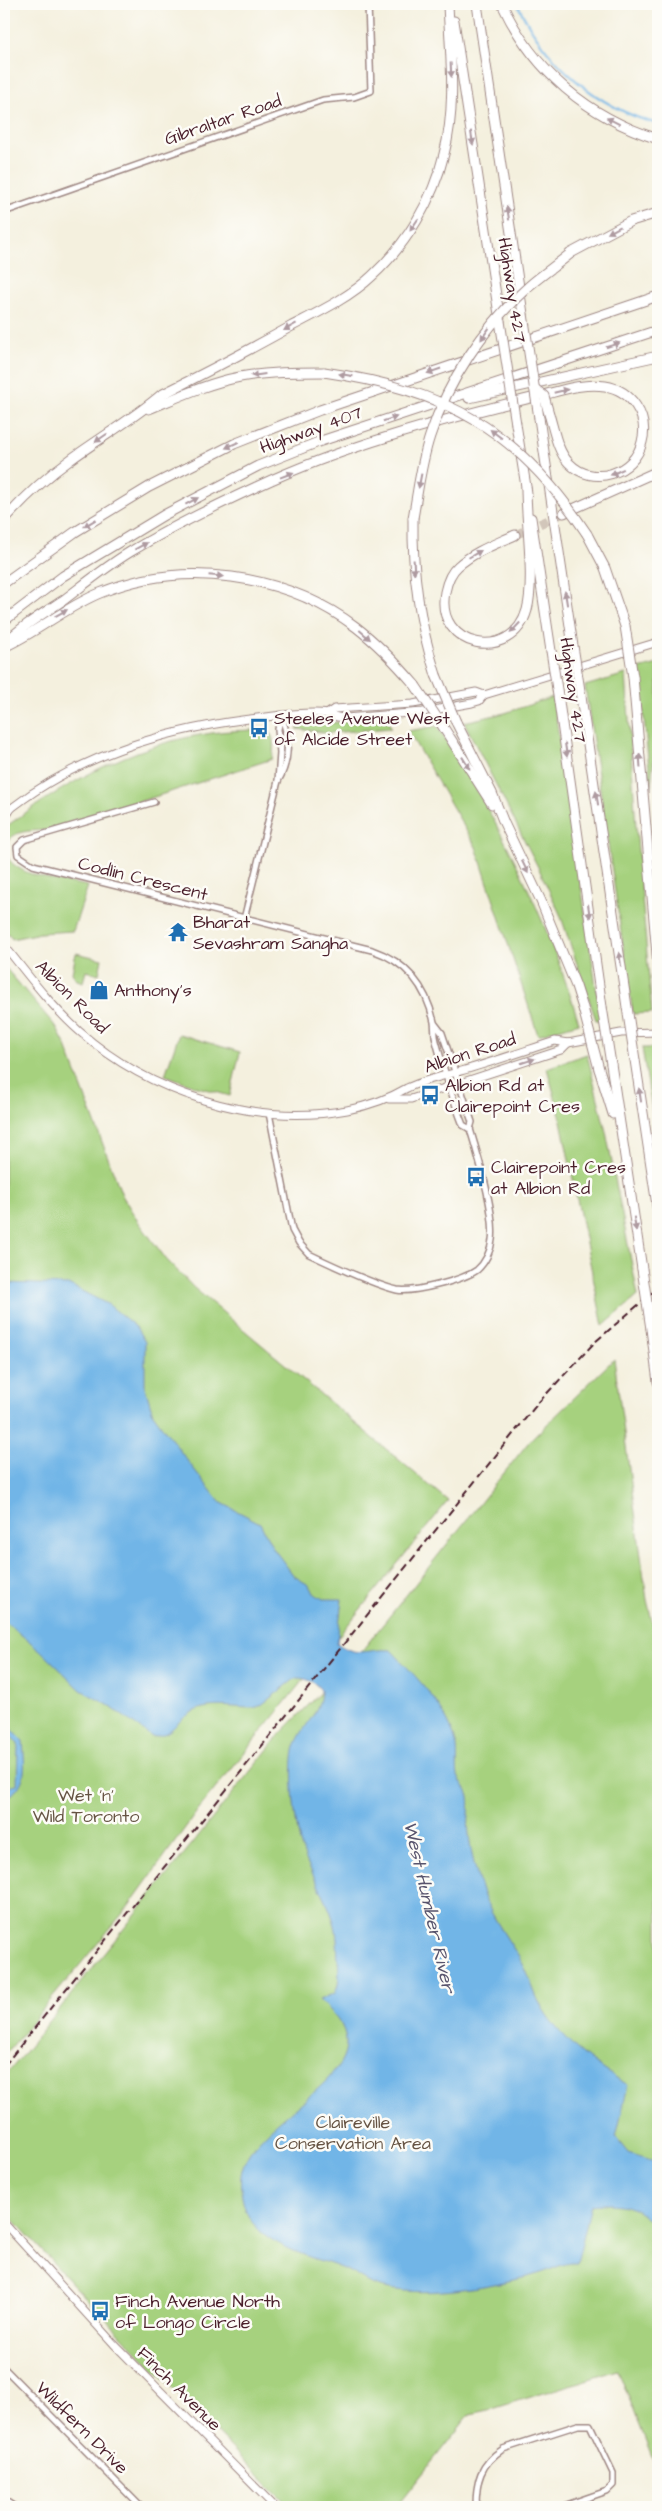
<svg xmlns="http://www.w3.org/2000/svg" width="662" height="2511" font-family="'Architects Daughter',sans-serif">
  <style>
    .green { fill: #a6d17e; stroke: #787854 }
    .water { fill: #71b5e7; stroke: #5e6a89 }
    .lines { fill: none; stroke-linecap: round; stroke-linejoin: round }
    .stream { stroke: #71b5e7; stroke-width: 2 }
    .motorway-tunnel { stroke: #d2c6ba; stroke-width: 9; stroke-dasharray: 9 4.5; stroke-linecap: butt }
    .minor-casing { stroke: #9f8884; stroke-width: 8 }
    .secondary-casing { stroke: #9f8884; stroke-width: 9 }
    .motorway-casing { stroke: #9f8884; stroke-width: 11 }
    .minor { stroke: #fff; stroke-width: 5 }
    .secondary { stroke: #fff; stroke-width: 7 }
    .motorway { stroke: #fff; stroke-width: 9 }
    .rail { stroke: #4a1f2b; stroke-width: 2; stroke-dasharray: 8 4; stroke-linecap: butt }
    .motorway-bridge-casing { stroke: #9f8884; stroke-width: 11; stroke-linecap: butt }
    .motorway-bridge { stroke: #fff; stroke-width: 9 }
    .oneway { fill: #ae9aa0 }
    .labels { text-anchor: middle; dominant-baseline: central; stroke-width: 5; stroke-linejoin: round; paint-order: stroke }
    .street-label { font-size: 18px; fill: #4a1f2b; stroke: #fdfcf7 }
    .poi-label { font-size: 18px; fill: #4a1f2b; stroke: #fdfcf7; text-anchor: start }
    .park-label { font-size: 18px; fill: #665444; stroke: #fdfcf7 }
    .water-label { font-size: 19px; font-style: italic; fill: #58546d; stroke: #fdfcf7 }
  </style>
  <rect width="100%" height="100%" fill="#fdfcf7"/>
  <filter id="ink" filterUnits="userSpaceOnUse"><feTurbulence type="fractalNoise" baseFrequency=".02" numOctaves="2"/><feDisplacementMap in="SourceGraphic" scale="10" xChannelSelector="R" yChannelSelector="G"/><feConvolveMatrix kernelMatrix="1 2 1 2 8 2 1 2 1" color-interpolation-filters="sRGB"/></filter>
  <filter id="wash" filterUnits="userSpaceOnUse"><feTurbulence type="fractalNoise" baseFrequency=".0096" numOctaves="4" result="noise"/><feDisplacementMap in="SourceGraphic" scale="20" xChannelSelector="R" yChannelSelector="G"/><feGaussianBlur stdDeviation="1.12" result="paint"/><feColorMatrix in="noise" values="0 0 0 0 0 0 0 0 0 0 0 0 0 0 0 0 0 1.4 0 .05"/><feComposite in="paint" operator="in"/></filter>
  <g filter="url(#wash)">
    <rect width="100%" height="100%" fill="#f4f0de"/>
    <g class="green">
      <path d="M 658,664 L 658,711 L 651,788 L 639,669 Z"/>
      <path d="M 626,674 L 636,827 L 652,1013 L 633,1014 L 585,686 Z"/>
      <path d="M 553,697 L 601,1020 L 596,1020 L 560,914 L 538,867 L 464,722 L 505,713 Z"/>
      <path d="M 383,720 L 389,723 L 391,728 L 329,733 L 297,729 L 303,724 Z"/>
      <path d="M 437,726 C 498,818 547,917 579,1023 L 538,1035 L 476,847 L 408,731 Z"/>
      <path d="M 267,729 C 275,736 274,750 272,759 L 55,829 C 35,833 8,825 5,852 C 13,878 64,881 88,886 L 73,931 L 40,933 L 12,939 L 4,928 L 4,828 C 64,784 131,745 206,734 C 226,730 247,731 267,729 Z"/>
      <path d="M 76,953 L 102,959 L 99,974 L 86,971 L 83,982 L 77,980 L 72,973 Z"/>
      <path d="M 4,966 L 56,1027 L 66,1046 L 122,1195 L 137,1220 L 166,1259 L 194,1288 L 448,1501 L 198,1810 L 128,1907 L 4,2056 Z"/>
      <path d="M 179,1034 L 240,1052 L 230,1096 L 198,1087 L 165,1075 Z"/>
      <path d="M 642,1048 L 658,1048 L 658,1146 Z"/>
      <path d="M 587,1054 L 606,1132 L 638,1296 L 603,1326 L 560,1116 L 547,1068 Z"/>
      <path d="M 614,1359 L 647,1600 L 658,1645 L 658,2472 L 618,2370 L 489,2410 L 470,2414 L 396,2507 L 290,2507 C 193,2409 96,2312 4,2209 L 4,2078 L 281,1733 L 360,1653 L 528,1443 Z"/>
    </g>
    <g class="water">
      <path d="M 4,1283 L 70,1285 L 109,1305 L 136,1327 L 145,1342 L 145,1387 L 153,1414 L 189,1463 L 220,1502 L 260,1523 L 273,1548 L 294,1576 L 307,1584 L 316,1595 L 323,1599 L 342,1599 L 337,1643 C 358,1659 368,1648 391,1650 C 416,1677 445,1705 456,1742 C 459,1753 456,1765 458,1776 C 460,1783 467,1789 469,1796 C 471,1808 467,1822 469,1834 C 470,1850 475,1867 479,1882 C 487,1911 505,1934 520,1959 C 528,1972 532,1987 538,2000 C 558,2039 592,2063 628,2085 L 616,2138 L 628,2153 L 658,2162 L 658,2216 L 647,2219 C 634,2203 610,2203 591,2205 L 577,2263 C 563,2262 554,2269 541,2273 C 529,2277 517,2279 504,2282 C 467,2290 414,2297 377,2286 C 366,2283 355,2274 344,2269 C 335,2265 325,2262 315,2259 C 290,2250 253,2236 245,2208 C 241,2197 239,2181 242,2170 C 257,2108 406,2070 319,2000 L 335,1993 C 340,1982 339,1972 338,1960 C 337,1948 338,1934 334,1922 C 326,1895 309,1872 301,1846 C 295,1826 288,1762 296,1744 C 304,1724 321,1712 321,1690 C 315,1682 307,1678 296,1678 L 260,1706 L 253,1708 C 234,1708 207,1702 191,1713 C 174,1723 174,1734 152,1737 L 108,1705 L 81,1690 L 40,1650 L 4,1621 Z"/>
      <path d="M 4,1721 L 23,1741 C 25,1767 29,1785 4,1800 C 4,1793 9,1785 17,1784 L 18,1744 L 4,1728 Z"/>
    </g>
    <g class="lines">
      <path class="stream" d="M 514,4 L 518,5 C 545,62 597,108 658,124"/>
    </g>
  </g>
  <g filter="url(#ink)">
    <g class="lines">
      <path class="motorway-tunnel" d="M 515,535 L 564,513"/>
      <defs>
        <g id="minor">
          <path d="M 4,212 L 323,100 L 354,97 L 371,91 L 368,4"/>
          <path d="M 278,781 C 290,761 290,736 281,716"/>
          <path d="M 154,802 L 24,840 L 17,847 L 18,855 L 33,865 L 372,950 C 407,962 426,986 434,1022 C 435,1028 434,1034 436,1041 C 444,1070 452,1097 463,1125 L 470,1129"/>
          <path d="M 244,919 L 278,781 L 280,753 L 278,729 L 281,716"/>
          <path d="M 269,1113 L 292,1230 L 299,1243 L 309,1254 C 330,1264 375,1285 397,1290 C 413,1293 463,1280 477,1270 C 485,1263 491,1251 492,1240 C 496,1215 478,1155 470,1129 L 472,1122 L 442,1033 L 435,1024"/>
          <path d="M 4,2368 L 141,2507"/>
          <path d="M 4,2500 L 15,2507"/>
          <path d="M 476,2507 C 476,2481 480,2464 503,2449 L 578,2425 L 590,2425 L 613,2473 L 613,2485 L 607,2491 L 561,2507"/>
        </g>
        <g id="secondary">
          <path d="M 327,714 L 334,709 L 413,704 L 476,692 L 484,695 L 658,642"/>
          <path d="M 4,818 C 8,815 9,810 13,807 C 84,752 178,726 266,717 C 283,715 311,711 327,714 C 334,716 338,718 345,718 L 423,712 L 472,703 L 479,701 L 484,695"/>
          <path d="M 4,945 C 27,974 51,1006 79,1031 C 149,1093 253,1127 347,1110 C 367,1106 390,1098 407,1088 C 423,1080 444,1076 461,1071 C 493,1062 524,1051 555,1041 L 568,1043 L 621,1033 L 658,1032"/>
          <path d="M 389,1099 L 411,1099 L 561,1050 L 568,1043"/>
          <path d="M 4,2223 L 114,2344 L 275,2507"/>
        </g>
        <g id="motorway">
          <path d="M 477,4 L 523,314"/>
          <path d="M 502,4 C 533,71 588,117 658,139"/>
          <path d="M 454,21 L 500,321"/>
          <path d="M 571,253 L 631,221 L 658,213"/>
          <path d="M 469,398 L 658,356"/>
          <path d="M 149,409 C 178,397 208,383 240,377 C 268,372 296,372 324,372"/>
          <path d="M 539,418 L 573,646"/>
          <path d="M 516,424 L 527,493"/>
          <path d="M 564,513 L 658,471"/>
          <path d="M 413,518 C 412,573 419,623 436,675"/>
          <path d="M 531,518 L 551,651"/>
          <path d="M 4,520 C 24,498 46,477 70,460 C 100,438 133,419 161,395 C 205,373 249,350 292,326 C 319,312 350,297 372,276 C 407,244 433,200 444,154 C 457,105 450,53 448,4"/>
          <path d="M 587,534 L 605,568 L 625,626"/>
          <path d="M 515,535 C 496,544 475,551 458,566 C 451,572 447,582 445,592 C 434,648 512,664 527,610 C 535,580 526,523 526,488"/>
          <path d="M 4,583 L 75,532 L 149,487 L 234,444 L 320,410 L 658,296"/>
          <path d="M 4,621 L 63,576 L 164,515 L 258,466 L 321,441 L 658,330"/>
          <path d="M 4,644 C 22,626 44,613 65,599 C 86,583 107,566 130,552 C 168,529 215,506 256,487 C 341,447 440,420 531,398 C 554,393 581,382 605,386 C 631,390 649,416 642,442 C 635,473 593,488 569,463 C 557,451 554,430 549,414"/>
          <path d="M 4,647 C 37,632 66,607 100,593 C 182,559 284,573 356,627 C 378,644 397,664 415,685"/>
          <path d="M 633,677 L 658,966"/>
          <path d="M 581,697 L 627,1007"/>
          <path d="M 559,702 L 602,1007"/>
          <path d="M 440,722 L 492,804"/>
          <path d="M 456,722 L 492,793 L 504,823 L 541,901 L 576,986 L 583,1008"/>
          <path d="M 635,1060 L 658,1212"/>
          <path d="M 611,1064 L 642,1269"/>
          <path d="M 599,1069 L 613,1114"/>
          <path d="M 651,1329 L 658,1382"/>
        </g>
      </defs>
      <use href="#minor" class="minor-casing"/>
      <use href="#secondary" class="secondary-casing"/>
      <use href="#motorway" class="motorway-casing"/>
      <use href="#minor" class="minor"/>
      <use href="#secondary" class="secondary"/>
      <use href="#motorway" class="motorway"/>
      <path class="rail" d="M 4,2066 L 538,1403 L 595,1342 L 658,1288"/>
      <defs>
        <g id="motorway-bridge">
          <path d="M 523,314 L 539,418"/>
          <path d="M 500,321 L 516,424"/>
          <path d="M 324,372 C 446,390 518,429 587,534"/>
          <path d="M 534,388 L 544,396 L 549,414"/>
          <path d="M 413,518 C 418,491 421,463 430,436 C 448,380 485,325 529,286 C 543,274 558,264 571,253"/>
          <path d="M 625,626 L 633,677"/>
          <path d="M 573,646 L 581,697"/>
          <path d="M 551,651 L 559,702"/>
          <path d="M 436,675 L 456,722"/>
          <path d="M 415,685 L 440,722"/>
          <path d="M 602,1007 L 611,1064"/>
          <path d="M 627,1007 L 635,1060"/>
          <path d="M 583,1008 L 599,1069"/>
          <path d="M 642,1269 L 651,1329"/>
        </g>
      </defs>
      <use href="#motorway-bridge" class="motorway-bridge-casing"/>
      <use href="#motorway-bridge" class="motorway-bridge"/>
    </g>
    <defs><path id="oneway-solid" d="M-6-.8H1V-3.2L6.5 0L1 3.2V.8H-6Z" transform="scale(1.25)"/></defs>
    <g class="oneway">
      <use href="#oneway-solid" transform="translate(451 70) rotate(87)"/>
      <use href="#oneway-solid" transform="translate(613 121) rotate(-154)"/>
      <use href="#oneway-solid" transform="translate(472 138) rotate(81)"/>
      <use href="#oneway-solid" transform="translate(508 213) rotate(-99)"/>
      <use href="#oneway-solid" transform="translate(414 225) rotate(124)"/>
      <use href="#oneway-solid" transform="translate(614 230) rotate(152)"/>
      <use href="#oneway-solid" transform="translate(290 327) rotate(151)"/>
      <use href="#oneway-solid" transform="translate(485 334) rotate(125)"/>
      <use href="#oneway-solid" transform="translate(613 345) rotate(-18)"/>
      <use href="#oneway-solid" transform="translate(434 371) rotate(161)"/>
      <use href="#oneway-solid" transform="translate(258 375) rotate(173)"/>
      <use href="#oneway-solid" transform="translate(346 375) rotate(-171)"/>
      <use href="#oneway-solid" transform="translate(561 391) rotate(-13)"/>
      <use href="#oneway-solid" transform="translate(390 419) rotate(-18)"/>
      <use href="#oneway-solid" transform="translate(496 434) rotate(-143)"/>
      <use href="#oneway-solid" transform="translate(101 438) rotate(145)"/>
      <use href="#oneway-solid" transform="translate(232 445) rotate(155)"/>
      <use href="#oneway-solid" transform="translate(617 472) rotate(155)"/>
      <use href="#oneway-solid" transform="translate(287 475) rotate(-21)"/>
      <use href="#oneway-solid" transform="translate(420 481) rotate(101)"/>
      <use href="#oneway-solid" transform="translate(192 501) rotate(-28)"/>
      <use href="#oneway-solid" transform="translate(90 523) rotate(149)"/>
      <use href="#oneway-solid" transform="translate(141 546) rotate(-28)"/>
      <use href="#oneway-solid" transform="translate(475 554) rotate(-30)"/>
      <use href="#oneway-solid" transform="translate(414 567) rotate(87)"/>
      <use href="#oneway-solid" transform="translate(216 576) rotate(5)"/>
      <use href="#oneway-solid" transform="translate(566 598) rotate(-99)"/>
      <use href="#oneway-solid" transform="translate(61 613) rotate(-28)"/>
      <use href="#oneway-solid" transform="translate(515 628) rotate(133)"/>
      <use href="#oneway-solid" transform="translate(365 635) rotate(41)"/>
      <use href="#oneway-solid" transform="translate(566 750) rotate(82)"/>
      <use href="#oneway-solid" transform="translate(640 761) rotate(-94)"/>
      <use href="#oneway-solid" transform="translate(466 763) rotate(58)"/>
      <use href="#oneway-solid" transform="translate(597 798) rotate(-99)"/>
      <use href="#oneway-solid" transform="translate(525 867) rotate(64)"/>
      <use href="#oneway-solid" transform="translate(589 911) rotate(82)"/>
      <use href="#oneway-solid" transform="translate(620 959) rotate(-98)"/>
      <use href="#oneway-solid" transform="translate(528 1061) rotate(-18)"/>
      <use href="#oneway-solid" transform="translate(640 1095) rotate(-99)"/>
      <use href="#oneway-solid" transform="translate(635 1224) rotate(81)"/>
    </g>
  </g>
  <defs>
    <symbol id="bus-bare" viewBox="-9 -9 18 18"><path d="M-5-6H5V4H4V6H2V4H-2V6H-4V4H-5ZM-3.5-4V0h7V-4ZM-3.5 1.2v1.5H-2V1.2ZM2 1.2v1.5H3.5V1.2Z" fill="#1f6fb2" stroke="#fdfcf7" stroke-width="2.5" paint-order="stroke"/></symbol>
    <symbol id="temple-bare" viewBox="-9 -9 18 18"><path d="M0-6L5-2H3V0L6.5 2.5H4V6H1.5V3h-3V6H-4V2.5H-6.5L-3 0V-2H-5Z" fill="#1f6fb2" stroke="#fdfcf7" stroke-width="2.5" paint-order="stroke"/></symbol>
    <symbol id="shop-bare" viewBox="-9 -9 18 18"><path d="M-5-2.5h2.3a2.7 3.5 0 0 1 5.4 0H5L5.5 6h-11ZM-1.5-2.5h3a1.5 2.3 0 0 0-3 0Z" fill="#1f6fb2" stroke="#fdfcf7" stroke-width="2.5" paint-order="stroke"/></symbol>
  </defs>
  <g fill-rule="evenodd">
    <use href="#bus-bare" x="245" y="714" width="28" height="28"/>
    <use href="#temple-bare" x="164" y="918" width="28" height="28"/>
    <use href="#shop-bare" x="85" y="976" width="28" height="28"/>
    <use href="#bus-bare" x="416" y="1081" width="28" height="28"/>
    <use href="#bus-bare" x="462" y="1163" width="28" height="28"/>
    <use href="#bus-bare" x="86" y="2297" width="28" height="28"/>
  </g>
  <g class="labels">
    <g class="street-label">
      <text transform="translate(223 120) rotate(-19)">Gibraltar Road</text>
      <text transform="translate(512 290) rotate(81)">Highway 427</text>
      <text transform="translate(311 430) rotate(-20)">Highway 407</text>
      <text transform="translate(573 690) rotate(82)">Highway 427</text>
      <text transform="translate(143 879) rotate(14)">Codlin Crescent</text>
      <text transform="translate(72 997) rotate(45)">Albion Road</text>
      <text transform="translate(470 1053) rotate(-18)">Albion Road</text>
      <text transform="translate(179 2389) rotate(45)">Finch Avenue</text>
      <text transform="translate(82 2428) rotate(45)">Wildfern Drive</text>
    </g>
    <g class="poi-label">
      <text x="274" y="718">Steeles Avenue West<tspan x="274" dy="21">of Alcide Street</tspan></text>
      <text x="193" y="922">Bharat<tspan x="193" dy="21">Sevashram Sangha</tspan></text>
      <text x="114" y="990">Anthony's</text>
      <text x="445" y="1085">Albion Rd at<tspan x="445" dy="21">Clairepoint Cres</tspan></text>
      <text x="491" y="1167">Clairepoint Cres<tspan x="491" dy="21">at Albion Rd</tspan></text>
      <text x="115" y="2301">Finch Avenue North<tspan x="115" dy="21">of Longo Circle</tspan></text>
    </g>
    <g class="park-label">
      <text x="86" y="1795">Wet 'n'<tspan x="86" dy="21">Wild Toronto</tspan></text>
      <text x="353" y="2122">Claireville<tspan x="353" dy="21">Conservation Area</tspan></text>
    </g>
    <g class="water-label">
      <text transform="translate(429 1907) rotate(77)">West Humber River</text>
    </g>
  </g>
  <rect width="662" height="2511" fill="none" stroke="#fdfcf7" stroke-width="20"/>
</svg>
